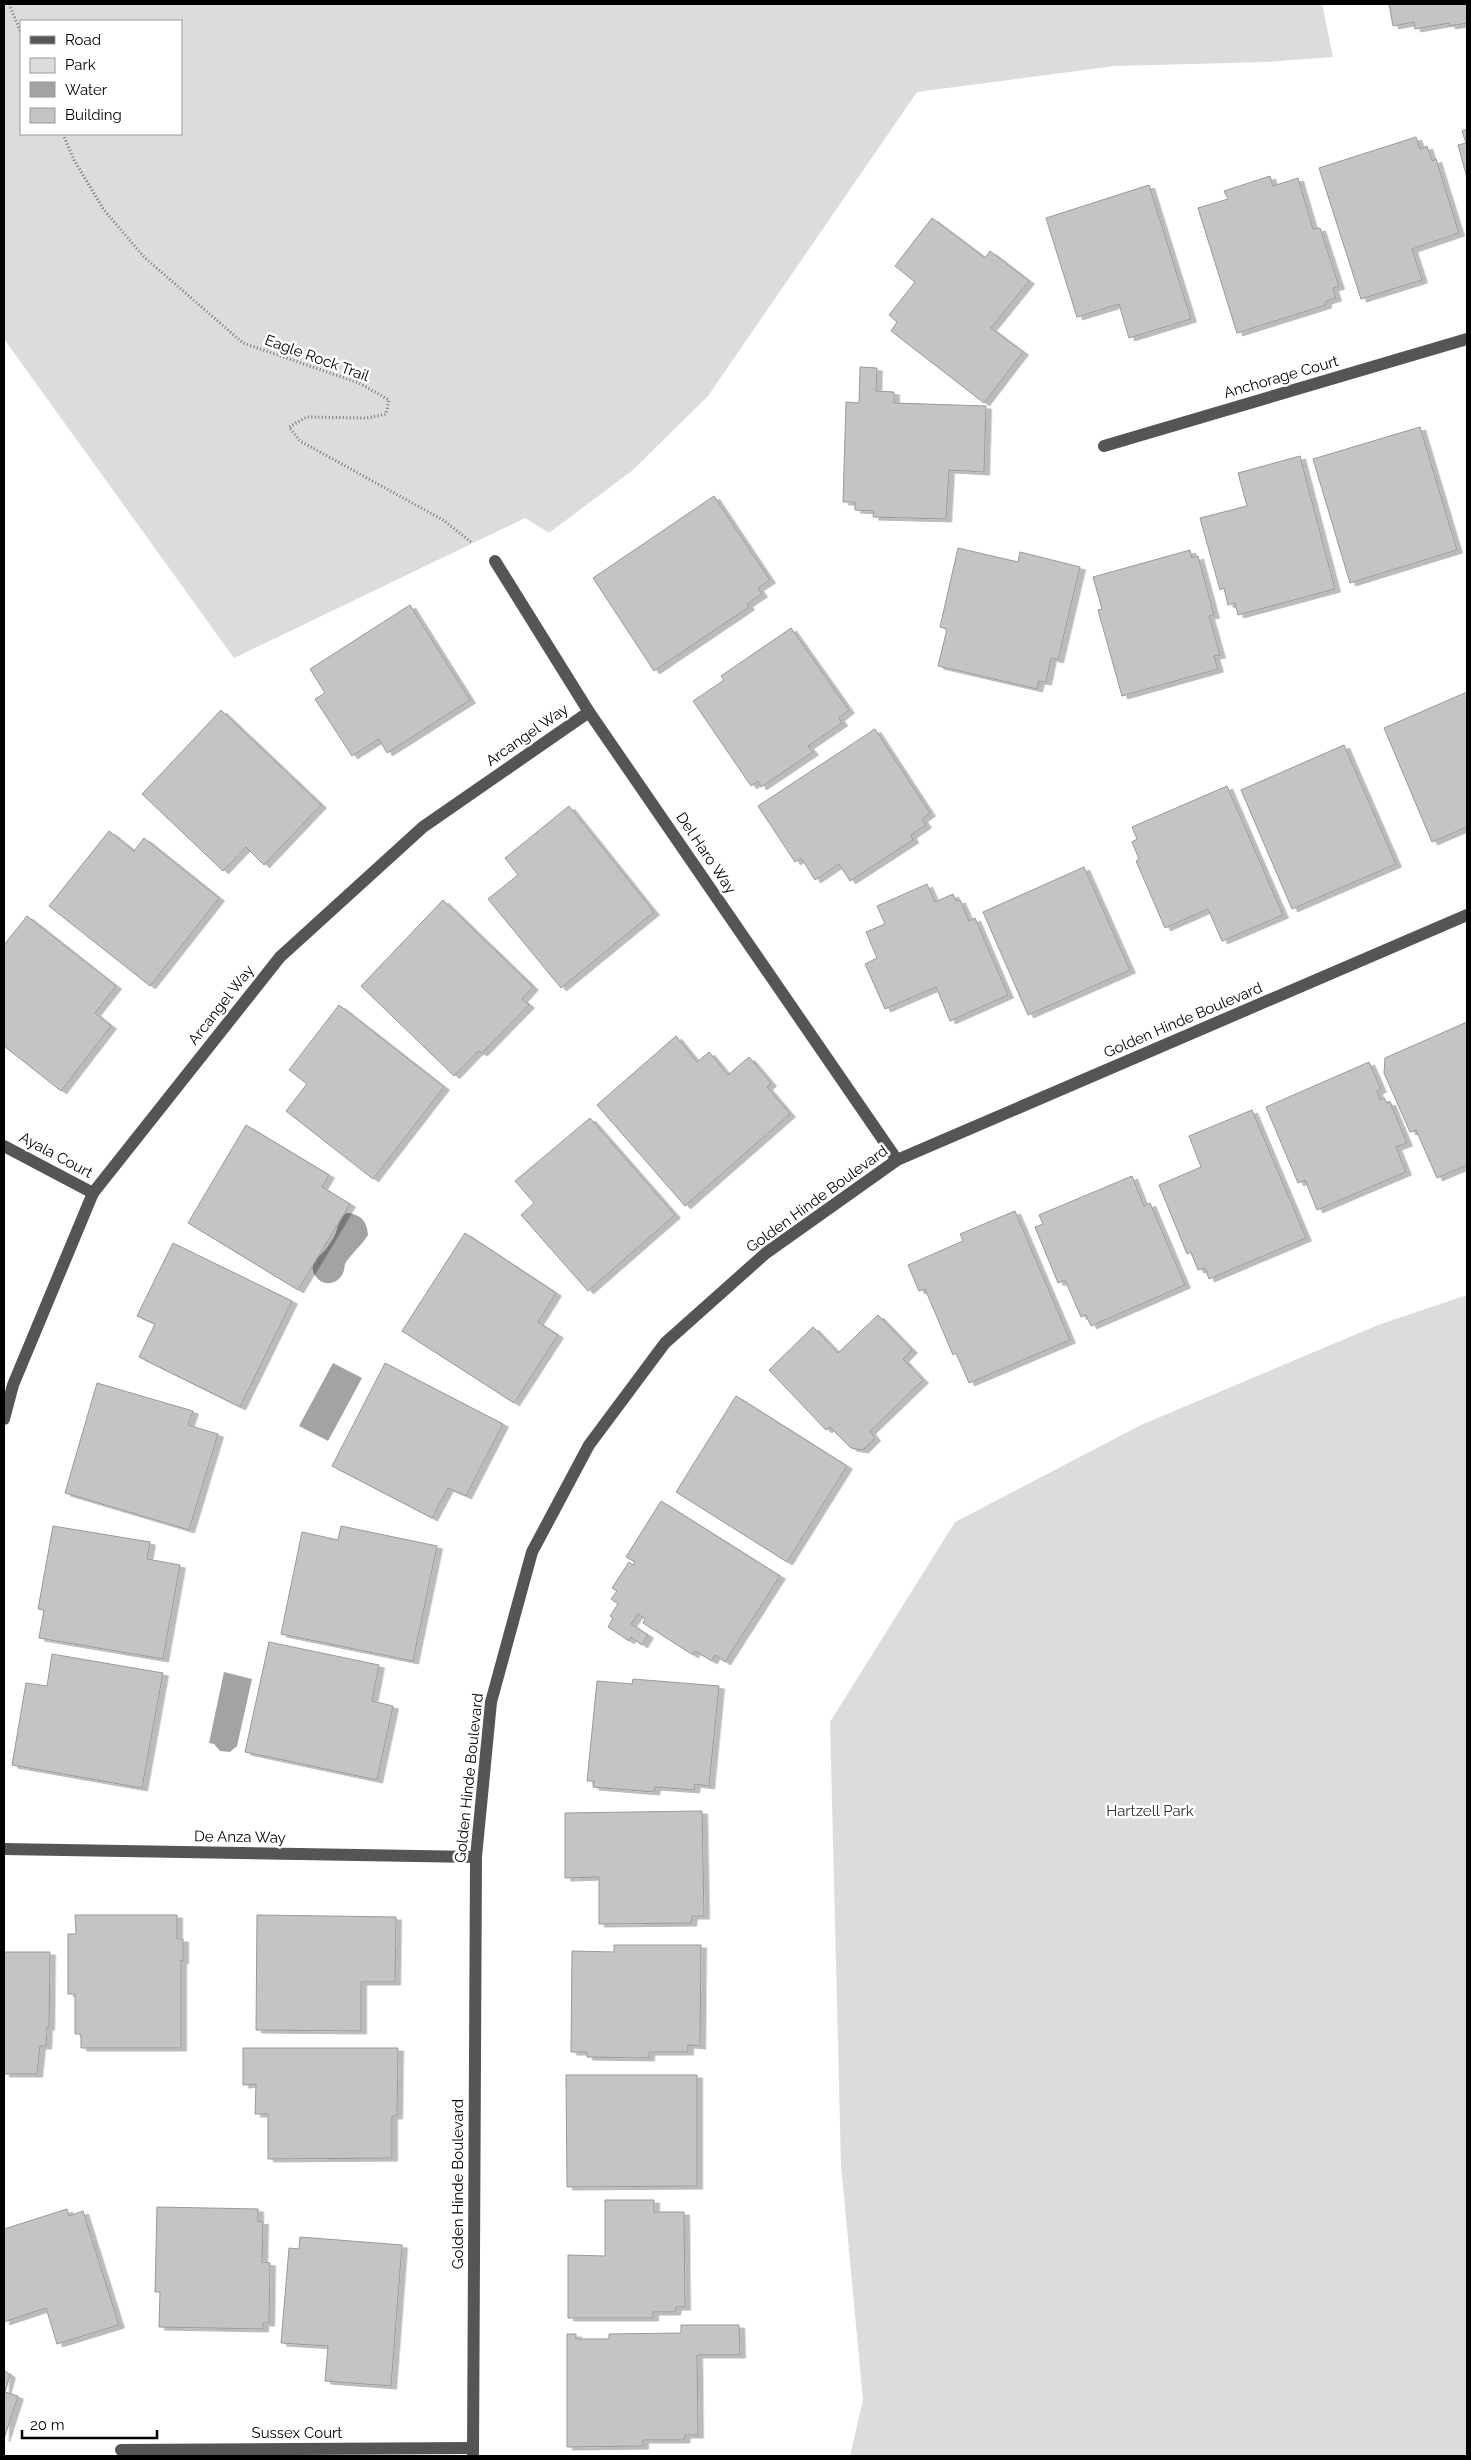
<svg xmlns="http://www.w3.org/2000/svg" width="1471" height="2460" font-family="Raleway,sans-serif">
  <style>
    .green { fill: #dcdcdc; fill-rule: evenodd }
    .water { fill: #a3a3a3 }
    .building { fill: #c4c4c4; stroke: #999; filter: url(#shadow) }
    .lines { fill: none; stroke-linecap: round; stroke-linejoin: round }
    .path { stroke: #777; stroke-width: 3; stroke-dasharray: 1 2.5; stroke-linecap: butt }
    .minor { stroke: #555; stroke-width: 12 }
    .labels { text-anchor: middle; dominant-baseline: central; stroke-width: 5; stroke-linejoin: round; paint-order: stroke }
    .street-label { font-size: 15px; fill: #000; stroke: #fff }
    .park-label { font-size: 15px; fill: #333; stroke: #fff }
  </style>
  <defs>
    <filter id="shadow"><feDropShadow dx="5.5" dy="3" stdDeviation="0" flood-color="#0004"/></filter>
  </defs>
  <rect width="100%" height="100%" fill="#fff"/>
  <g class="green">
    <path d="M 4,4 L 1322,4 L 1333,57 L 1267,62 L 1115,66 L 917,92 L 708,396 L 633,470 L 549,533 L 525,518 L 234,658 L 4,339 ZM 21,21 L 181,21 L 181,134 L 21,134 Z"/>
    <path d="M 1467,1295 L 1467,2456 L 850,2456 L 863,2400 L 841,2165 L 830,1722 L 955,1522 L 1141,1425 L 1378,1325 Z"/>
  </g>
  <g class="water">
    <path d="M 346,1213 C 360,1214 367,1220 368,1235 C 362,1245 353,1252 346,1262 C 344,1265 345,1269 343,1273 C 339,1283 326,1287 318,1279 C 312,1273 312,1268 313,1261 C 323,1254 328,1247 334,1237 C 339,1227 337,1221 346,1213 Z"/>
    <path d="M 333,1363 L 362,1378 L 328,1441 L 299,1426 Z"/>
    <path d="M 224,1672 L 252,1679 L 237,1746 L 230,1752 L 220,1751 L 214,1744 L 209,1743 Z"/>
  </g>
  <g class="building">
    <path d="M 1389,4 L 1467,4 L 1467,23 L 1450,26 L 1449,23 L 1415,29 L 1414,22 L 1393,26 Z"/>
    <path d="M 1467,129 L 1467,178 L 1458,145 L 1466,143 L 1462,131 Z"/>
    <path d="M 1416,137 L 1420,149 L 1427,146 L 1432,161 L 1436,159 L 1459,233 L 1412,249 L 1422,280 L 1361,299 L 1319,168 Z"/>
    <path d="M 1270,176 L 1273,186 L 1298,178 L 1313,229 L 1320,228 L 1339,286 L 1333,288 L 1336,298 L 1326,301 L 1326,305 L 1237,333 L 1198,208 L 1228,199 L 1224,191 Z"/>
    <path d="M 1149,185 L 1191,319 L 1129,338 L 1119,304 L 1077,317 L 1046,218 Z"/>
    <path d="M 932,218 L 985,258 L 990,251 L 1029,281 L 991,328 L 1023,352 L 984,403 L 891,331 L 897,322 L 889,315 L 915,282 L 895,266 Z"/>
    <path d="M 860,367 L 877,368 L 876,391 L 894,392 L 894,403 L 986,406 L 984,472 L 949,470 L 946,519 L 873,517 L 874,511 L 855,510 L 855,502 L 843,502 L 846,402 L 859,403 Z"/>
    <path d="M 1420,427 L 1457,550 L 1350,583 L 1313,459 Z"/>
    <path d="M 1300,456 L 1335,589 L 1238,615 L 1235,603 L 1228,605 L 1224,588 L 1220,590 L 1200,518 L 1247,506 L 1238,473 Z"/>
    <path d="M 714,496 L 770,580 L 758,588 L 762,594 L 747,604 L 749,607 L 654,671 L 593,578 Z"/>
    <path d="M 958,548 L 1018,562 L 1020,552 L 1080,567 L 1058,660 L 1051,658 L 1046,682 L 1039,681 L 1037,689 L 938,666 L 947,629 L 940,627 Z"/>
    <path d="M 1190,550 L 1192,558 L 1198,556 L 1214,615 L 1209,616 L 1220,655 L 1214,656 L 1218,669 L 1122,696 L 1098,610 L 1102,609 L 1093,577 Z"/>
    <path d="M 410,605 L 470,700 L 387,753 L 379,739 L 352,756 L 315,699 L 325,693 L 310,669 Z"/>
    <path d="M 791,628 L 849,710 L 839,718 L 842,723 L 808,746 L 813,752 L 761,787 L 758,781 L 751,786 L 693,701 L 724,680 L 721,676 Z"/>
    <path d="M 1467,692 L 1467,827 L 1432,842 L 1384,728 Z"/>
    <path d="M 221,710 L 321,805 L 264,865 L 246,847 L 223,871 L 142,794 Z"/>
    <path d="M 875,729 L 930,813 L 922,819 L 926,825 L 911,835 L 913,840 L 850,881 L 839,864 L 815,880 L 801,858 L 795,862 L 758,806 Z"/>
    <path d="M 1344,745 L 1396,864 L 1292,909 L 1241,790 Z"/>
    <path d="M 1227,786 L 1283,915 L 1222,941 L 1208,909 L 1165,928 L 1136,861 L 1139,859 L 1132,842 L 1137,839 L 1132,827 Z"/>
    <path d="M 569,806 L 654,912 L 561,988 L 488,899 L 518,875 L 505,858 Z"/>
    <path d="M 109,831 L 134,851 L 144,838 L 219,898 L 150,986 L 49,906 Z"/>
    <path d="M 1084,867 L 1130,970 L 1028,1015 L 983,912 Z"/>
    <path d="M 927,884 L 935,902 L 953,894 L 956,901 L 960,900 L 969,921 L 975,918 L 1008,995 L 950,1021 L 936,987 L 885,1009 L 865,964 L 877,958 L 866,932 L 885,924 L 877,906 Z"/>
    <path d="M 443,900 L 533,987 L 522,999 L 529,1005 L 482,1053 L 478,1051 L 454,1076 L 361,986 Z"/>
    <path d="M 27,916 L 116,986 L 95,1013 L 111,1026 L 61,1091 L 4,1046 L 4,945 Z"/>
    <path d="M 339,1005 L 444,1087 L 373,1179 L 286,1111 L 307,1084 L 289,1070 Z"/>
    <path d="M 1467,1022 L 1467,1165 L 1437,1178 L 1416,1130 L 1410,1132 L 1384,1073 L 1385,1058 Z"/>
    <path d="M 676,1036 L 697,1062 L 709,1052 L 728,1075 L 749,1057 L 771,1083 L 767,1087 L 790,1114 L 685,1206 L 597,1105 Z"/>
    <path d="M 1369,1062 L 1381,1089 L 1377,1091 L 1380,1100 L 1384,1098 L 1387,1103 L 1390,1102 L 1407,1143 L 1396,1147 L 1406,1172 L 1317,1210 L 1305,1180 L 1298,1183 L 1266,1107 Z"/>
    <path d="M 1252,1110 L 1306,1238 L 1209,1279 L 1205,1268 L 1198,1270 L 1191,1252 L 1187,1254 L 1159,1185 L 1201,1167 L 1189,1136 Z"/>
    <path d="M 590,1118 L 675,1215 L 588,1291 L 521,1215 L 534,1203 L 515,1181 Z"/>
    <path d="M 246,1125 L 329,1175 L 322,1187 L 350,1204 L 298,1290 L 188,1223 Z"/>
    <path d="M 1132,1176 L 1144,1206 L 1150,1203 L 1185,1285 L 1091,1326 L 1086,1315 L 1081,1317 L 1065,1280 L 1058,1283 L 1035,1227 L 1043,1224 L 1039,1215 Z"/>
    <path d="M 1015,1211 L 1070,1340 L 969,1383 L 956,1353 L 953,1355 L 925,1289 L 919,1291 L 908,1265 L 963,1241 L 960,1234 Z"/>
    <path d="M 465,1233 L 556,1293 L 538,1322 L 558,1335 L 514,1403 L 402,1331 Z"/>
    <path d="M 173,1243 L 292,1301 L 240,1407 L 139,1357 L 155,1324 L 137,1316 Z"/>
    <path d="M 878,1315 L 912,1350 L 903,1359 L 923,1380 L 870,1431 L 875,1438 L 863,1450 L 851,1448 L 830,1427 L 826,1430 L 769,1370 L 813,1327 L 838,1353 Z"/>
    <path d="M 385,1363 L 503,1424 L 466,1496 L 448,1488 L 432,1518 L 332,1466 Z"/>
    <path d="M 97,1383 L 193,1411 L 188,1425 L 218,1434 L 189,1530 L 65,1493 Z"/>
    <path d="M 736,1396 L 847,1466 L 787,1562 L 676,1492 Z"/>
    <path d="M 661,1501 L 780,1576 L 725,1662 L 715,1655 L 712,1661 L 695,1651 L 693,1655 L 643,1623 L 645,1619 L 638,1614 L 631,1624 L 648,1635 L 642,1645 L 631,1637 L 629,1641 L 608,1627 L 613,1618 L 610,1616 L 618,1604 L 611,1599 L 617,1591 L 612,1588 L 629,1562 L 633,1565 L 635,1562 L 626,1557 Z"/>
    <path d="M 53,1526 L 150,1542 L 147,1559 L 180,1565 L 163,1659 L 39,1638 L 44,1610 L 38,1609 Z"/>
    <path d="M 341,1526 L 437,1546 L 413,1661 L 281,1634 L 302,1532 L 338,1540 Z"/>
    <path d="M 269,1642 L 379,1665 L 372,1701 L 393,1706 L 377,1780 L 245,1752 Z"/>
    <path d="M 52,1654 L 163,1673 L 142,1788 L 12,1765 L 26,1683 L 47,1686 Z"/>
    <path d="M 633,1679 L 719,1686 L 709,1786 L 695,1784 L 694,1790 L 655,1787 L 654,1792 L 593,1787 L 594,1781 L 587,1781 L 597,1681 L 632,1684 Z"/>
    <path d="M 702,1811 L 704,1916 L 692,1916 L 691,1923 L 599,1924 L 599,1877 L 565,1878 L 565,1813 Z"/>
    <path d="M 75,1915 L 177,1915 L 177,1939 L 183,1939 L 183,1961 L 181,1960 L 181,2048 L 81,2048 L 81,2034 L 75,2034 L 75,1994 L 68,1994 L 68,1934 L 76,1934 Z"/>
    <path d="M 257,1915 L 396,1917 L 395,1982 L 361,1982 L 361,2031 L 256,2030 Z"/>
    <path d="M 614,1945 L 701,1945 L 700,2046 L 688,2045 L 688,2052 L 649,2052 L 649,2058 L 587,2057 L 587,2052 L 571,2052 L 572,1951 L 614,1952 Z"/>
    <path d="M 4,1952 L 50,1952 L 49,2027 L 47,2027 L 46,2046 L 40,2046 L 37,2074 L 4,2074 Z"/>
    <path d="M 243,2048 L 398,2048 L 397,2116 L 392,2116 L 392,2158 L 268,2159 L 268,2114 L 255,2114 L 256,2084 L 243,2085 Z"/>
    <path d="M 566,2075 L 697,2075 L 697,2186 L 567,2187 Z"/>
    <path d="M 605,2200 L 654,2200 L 654,2212 L 684,2212 L 685,2307 L 676,2307 L 675,2312 L 653,2312 L 653,2318 L 568,2318 L 568,2255 L 605,2256 Z"/>
    <path d="M 157,2207 L 258,2209 L 258,2222 L 263,2221 L 262,2262 L 270,2263 L 269,2323 L 263,2323 L 263,2329 L 159,2327 L 160,2292 L 155,2292 Z"/>
    <path d="M 67,2209 L 69,2216 L 83,2211 L 119,2325 L 57,2344 L 46,2308 L 4,2322 L 4,2229 Z"/>
    <path d="M 300,2237 L 402,2245 L 391,2386 L 325,2381 L 328,2346 L 281,2343 L 289,2248 L 299,2249 Z"/>
    <path d="M 681,2325 L 739,2325 L 740,2355 L 697,2355 L 698,2435 L 685,2435 L 684,2440 L 643,2440 L 643,2446 L 567,2447 L 567,2334 L 576,2334 L 576,2339 L 609,2339 L 609,2334 L 681,2333 Z"/>
    <path d="M 4,2370 L 10,2375 L 5,2392 L 18,2396 L 4,2439 Z"/>
  </g>
  <g class="lines">
    <g class="path">
      <path d="M 9,4 L 21,33"/>
      <path d="M 63,134 L 74,160 L 104,210 L 144,257 L 243,343 L 359,383 L 389,400 L 386,414 L 367,418 L 307,417 L 289,427 L 300,441 L 443,520 L 471,542"/>
    </g>
    <g class="minor">
      <path d="M 1104,446 L 1467,339"/>
      <path d="M 495,561 L 589,712 L 897,1160"/>
      <path d="M 4,1146 L 93,1193"/>
      <path d="M 4,1419 L 13,1385 L 93,1193 L 280,957 L 423,827 L 589,712"/>
      <path d="M 4,1849 L 476,1857"/>
      <path d="M 121,2450 L 473,2448"/>
      <path d="M 473,2456 L 476,1857 L 491,1702 L 532,1552 L 589,1445 L 665,1343 L 766,1253 L 897,1160 L 1467,915"/>
    </g>
  </g>
  <g class="labels">
    <g class="street-label">
      <text transform="translate(317 358) rotate(20)">Eagle Rock Trail</text>
      <text transform="translate(1281 377) rotate(-16)">Anchorage Court</text>
      <text transform="translate(527 735) rotate(-35)">Arcangel Way</text>
      <text transform="translate(706 853) rotate(56)">Del Haro Way</text>
      <text transform="translate(221 1005) rotate(-52)">Arcangel Way</text>
      <text transform="translate(1183 1020) rotate(-23)">Golden Hinde Boulevard</text>
      <text transform="translate(56 1155) rotate(28)">Ayala Court</text>
      <text transform="translate(817 1199) rotate(-36)">Golden Hinde Boulevard</text>
      <text transform="translate(469 1778) rotate(-84)">Golden Hinde Boulevard</text>
      <text transform="translate(240 1837) rotate(1)">De Anza Way</text>
      <text transform="translate(458 2184) rotate(-90)">Golden Hinde Boulevard</text>
      <text x="297" y="2433">Sussex Court</text>
    </g>
    <g class="park-label">
      <text x="1150" y="1811">Hartzell Park</text>
    </g>
  </g>
  <rect width="1471" height="2460" fill="none" stroke="#000000" stroke-width="10"/>
  <rect x="20" y="20" width="162" height="115" fill="#ffffff" stroke="#999999"/>
  <rect x="30" y="36" width="25" height="8" fill="#555555" stroke="#999999"/>
  <text x="65" y="45" font-size="15" fill="#000000">Road</text>
  <rect x="30" y="58" width="25" height="15" fill="#dcdcdc" stroke="#999999"/>
  <text x="65" y="70" font-size="15" fill="#000000">Park</text>
  <rect x="30" y="82" width="25" height="15" fill="#a3a3a3" stroke="#999999"/>
  <text x="65" y="95" font-size="15" fill="#000000">Water</text>
  <rect x="30" y="108" width="25" height="15" fill="#c4c4c4" stroke="#999999"/>
  <text x="65" y="120" font-size="15" fill="#000000">Building</text>
  <path d="M22 2430v8h135v-8" fill="none" stroke="#000000" stroke-width="2.5"/>
  <text x="30" y="2430" font-size="15" fill="#000000" stroke="#ffffff" stroke-width="4" paint-order="stroke">20 m</text>
</svg>
